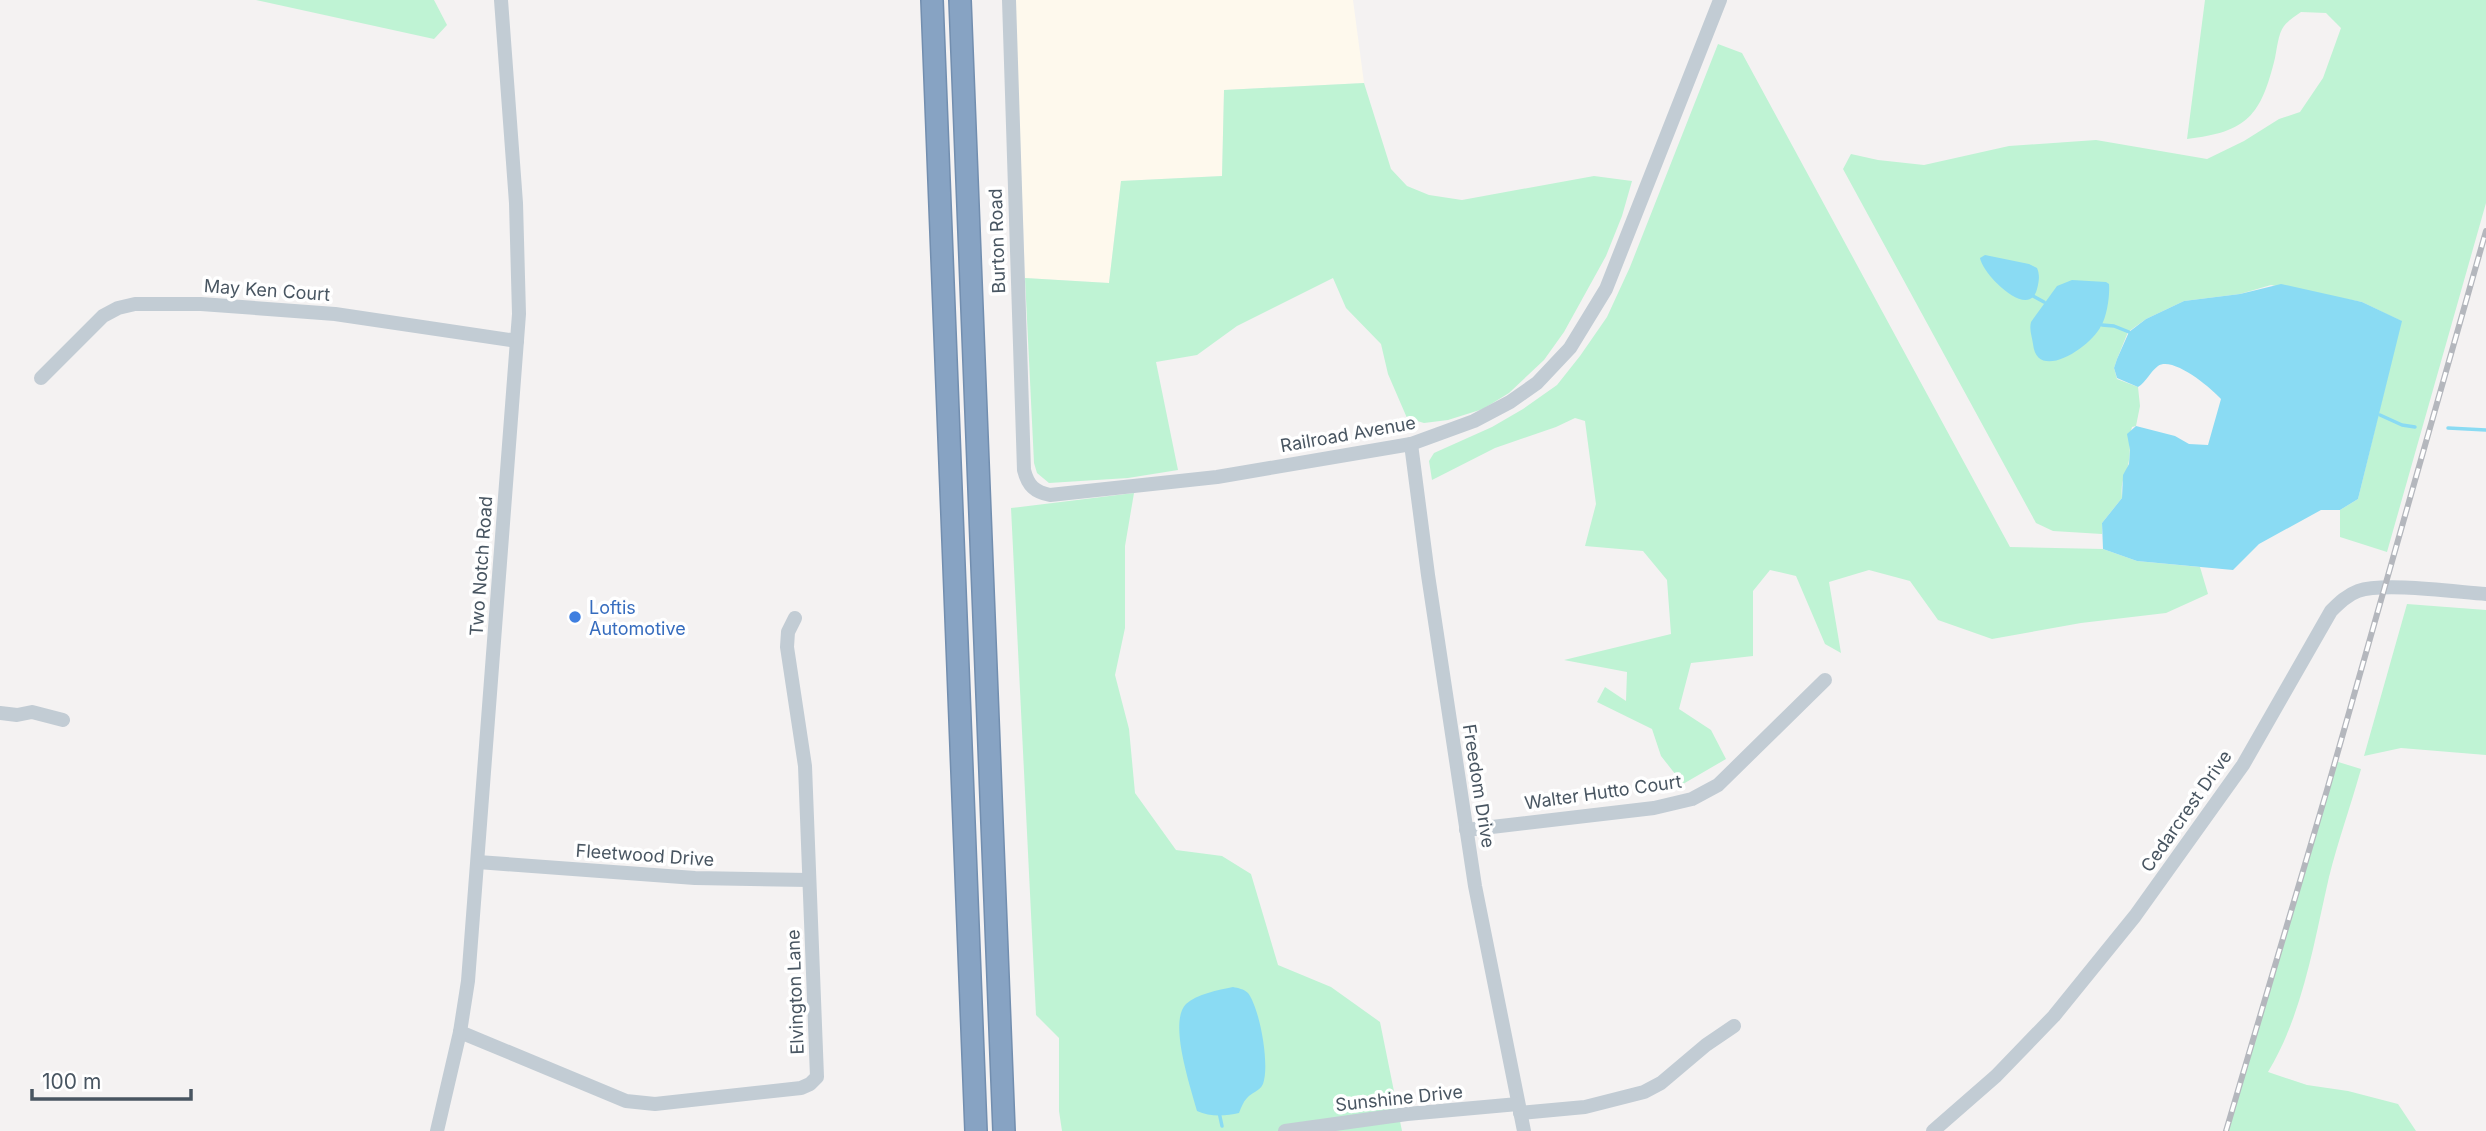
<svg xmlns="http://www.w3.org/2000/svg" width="2486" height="1131" font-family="Inter,sans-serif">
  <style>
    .commercial { fill: #fef9ed }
    .green { fill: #bff3d4 }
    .water { fill: #8adbf3 }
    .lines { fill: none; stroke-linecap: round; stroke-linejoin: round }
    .stream { stroke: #8adbf3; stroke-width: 3.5 }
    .highway-casing { stroke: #728eaf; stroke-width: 24 }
    .minor { stroke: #c2ccd4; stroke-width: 14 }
    .highway { stroke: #87a3c3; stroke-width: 21 }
    .rail-casing { stroke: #b4b7bd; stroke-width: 6 }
    .rail { stroke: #fff; stroke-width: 3.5; stroke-dasharray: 10; stroke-linecap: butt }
    .shop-dot { fill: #3f7fe0; stroke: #fff; stroke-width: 2.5 }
    .labels { text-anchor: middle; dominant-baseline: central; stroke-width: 7; stroke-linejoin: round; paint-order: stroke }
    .street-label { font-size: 18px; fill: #485561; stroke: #fff }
    .shop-label { font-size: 18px; fill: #366cbe; stroke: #fff; text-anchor: start }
  </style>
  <rect width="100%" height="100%" fill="#f4f2f2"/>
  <path class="commercial" d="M 1015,0 L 1353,0 L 1364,83 L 1224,90 L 1222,176 L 1121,181 L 1109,283 L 1025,278 Z"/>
  <g class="green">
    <path d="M 256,0 L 434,0 L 447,25 L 434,39 Z"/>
    <path d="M 2205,0 L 2486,0 L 2486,203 L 2387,552 L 2340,537 L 2340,510 L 2358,499 L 2401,321 L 2362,302 L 2271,285 L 2240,294 L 2184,301 L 2146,319 L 2128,332 L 2117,359 L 2114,368 L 2117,379 L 2138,387 L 2140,406 L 2136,426 L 2132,427 C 2128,440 2131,447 2129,460 C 2127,476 2120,477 2122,498 L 2102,523 L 2102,534 L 2053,531 L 2036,523 L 1843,169 L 1851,154 L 1878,160 L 1924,165 L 2009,146 L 2096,140 L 2207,159 L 2244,141 L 2279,119 L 2300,112 L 2323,78 L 2341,28 L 2326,13 L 2301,12 C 2295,16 2288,21 2284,26 C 2278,34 2277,49 2275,58 C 2261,115 2248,132 2187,139 Z"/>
    <path d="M 1718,44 L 1742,53 L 2010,547 L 2103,549 L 2137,561 L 2200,567 L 2208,594 L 2166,613 L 2081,623 L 1992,639 L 1938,620 L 1910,581 L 1869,570 L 1829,582 L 1841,653 L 1825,644 L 1796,576 L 1770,570 L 1753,591 L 1753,656 L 1691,663 L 1679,709 L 1711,730 L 1726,759 L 1683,784 L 1661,756 L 1652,729 L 1597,702 L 1605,687 L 1626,701 L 1627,672 L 1564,660 L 1671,634 L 1667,580 L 1643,551 L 1585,546 L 1596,504 L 1585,421 L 1575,418 L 1556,427 L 1495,448 L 1432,480 L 1429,461 L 1434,453 L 1492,427 L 1523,409 L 1557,385 L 1580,356 L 1607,317 L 1630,267 Z"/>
    <path d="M 1364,83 L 1391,169 L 1407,186 L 1429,195 L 1462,200 L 1594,176 L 1632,181 L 1622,216 L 1606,256 L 1564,332 L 1544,360 L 1509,393 L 1483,409 L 1448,420 L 1424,423 L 1407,418 L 1388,374 L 1381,344 L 1346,308 L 1333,278 L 1237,326 L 1197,355 L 1156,362 L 1178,470 L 1128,478 L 1049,483 L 1037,473 L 1034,463 L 1025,278 L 1109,283 L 1121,181 L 1222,176 L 1224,90 Z"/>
    <path d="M 1134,493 L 1125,546 L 1125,628 L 1115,675 L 1129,729 L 1135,793 L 1176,850 L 1222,856 L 1251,874 L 1278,965 L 1331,987 L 1380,1022 L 1402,1131 L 1062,1131 L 1059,1111 L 1059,1038 L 1036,1015 L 1011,508 Z"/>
    <path d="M 2407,604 L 2486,610 L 2486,755 L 2401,748 L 2364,756 Z"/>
    <path d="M 2335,761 L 2361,769 C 2351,805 2338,841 2329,877 C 2314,942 2303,1014 2268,1072 L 2307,1085 L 2348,1091 L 2398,1104 L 2416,1131 L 2226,1131 Z"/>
  </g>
  <g class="water">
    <path d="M 1985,255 L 2029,264 L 2037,268 C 2040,275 2039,281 2037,289 C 2029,321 1983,275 1980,258 Z"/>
    <path d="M 2072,280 L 2106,282 L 2109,284 C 2110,295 2107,316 2101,326 C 2091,347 2037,383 2033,344 C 2032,336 2029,330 2031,322 L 2057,286 Z"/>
    <path d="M 2281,284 L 2362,302 L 2402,321 L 2358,499 L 2340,510 L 2321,510 L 2259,544 L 2233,570 L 2137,561 L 2103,549 L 2102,523 L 2122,498 L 2123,475 L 2129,464 L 2130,450 L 2127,434 L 2136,426 L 2175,436 L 2189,444 L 2208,445 L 2221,399 C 2211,388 2173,356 2158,366 C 2150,372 2146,382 2138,387 L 2117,378 L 2114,368 L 2117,359 L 2129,332 L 2146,319 L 2184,301 L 2240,294 Z"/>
    <path d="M 1233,987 C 1238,988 1244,989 1248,993 C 1260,1009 1270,1065 1263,1084 C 1259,1092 1252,1092 1247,1098 C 1243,1102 1241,1108 1239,1113 C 1226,1116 1210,1117 1197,1111 C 1191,1088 1168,1022 1186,1004 C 1197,994 1218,990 1233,987 Z"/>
  </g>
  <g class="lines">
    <g class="stream">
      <path d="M 2033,296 L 2044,302"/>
      <path d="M 2102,325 L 2114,326 L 2129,332"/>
      <path d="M 2380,415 L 2402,425 L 2415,427"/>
      <path d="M 2448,428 L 2486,430"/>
      <path d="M 1219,1112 L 1222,1126"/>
    </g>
    <defs>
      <g id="highway">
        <path d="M 932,0 L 976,1131"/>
        <path d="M 960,0 L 1004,1131"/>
      </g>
    </defs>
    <use href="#highway" class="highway-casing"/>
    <g class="minor">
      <path d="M 1009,0 L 1024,470 C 1028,486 1035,492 1050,495 L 1217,477 L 1411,444 L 1474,421 L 1510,402 L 1537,383 L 1570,348 L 1606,289 L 1720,0"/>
      <path d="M 41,378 L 103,316 L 118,308 L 135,304 L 201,304 L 335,314 L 517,341"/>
      <path d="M 1411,444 L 1428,575 L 1475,886 L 1524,1131"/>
      <path d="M 0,713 L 17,715 L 32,712 L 63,720"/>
      <path d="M 1466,830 L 1654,808 L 1692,799 L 1718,785 L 1825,680"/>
      <path d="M 478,862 L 695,878 L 809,880"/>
      <path d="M 460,1032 L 626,1101 L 655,1104 L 801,1088 L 810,1084 L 817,1077 L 805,766 L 787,647 L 788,632 L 795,618"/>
      <path d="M 1520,1113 L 1585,1107 L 1644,1092 L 1661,1083 L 1706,1045 L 1734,1026"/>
      <path d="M 437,1131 L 460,1032 L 468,981 L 519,314 L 516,203 L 501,0"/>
      <path d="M 1285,1131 L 1407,1114 L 1518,1104"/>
      <path d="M 1933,1131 L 1996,1076 L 2054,1016 L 2135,916 L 2243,765 L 2331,611 C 2339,603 2347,595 2358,591 C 2384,582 2456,592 2486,594"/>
    </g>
    <use href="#highway" class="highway"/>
    <defs>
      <path id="rail" d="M 2226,1131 L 2327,790 L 2486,231"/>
    </defs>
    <use href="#rail" class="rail-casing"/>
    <use href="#rail" class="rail"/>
  </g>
  <circle class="shop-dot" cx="575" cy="617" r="7"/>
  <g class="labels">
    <g class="street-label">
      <text transform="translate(997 241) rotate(-92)">Burton Road</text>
      <text transform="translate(267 290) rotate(4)">May Ken Court</text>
      <text transform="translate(1348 434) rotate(-10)">Railroad Avenue</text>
      <text transform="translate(481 566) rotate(-86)">Two Notch Road</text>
      <text transform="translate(1479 786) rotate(81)">Freedom Drive</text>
      <text transform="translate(1603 792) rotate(-8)">Walter Hutto Court</text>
      <text transform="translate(2186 811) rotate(-55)">Cedarcrest Drive</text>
      <text transform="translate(645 855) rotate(4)">Fleetwood Drive</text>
      <text transform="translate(795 992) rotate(-92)">Elvington Lane</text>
      <text transform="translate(1399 1098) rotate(-6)">Sunshine Drive</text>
    </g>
    <g class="shop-label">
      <text x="589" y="607">Loftis<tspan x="589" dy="21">Automotive</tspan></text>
    </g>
  </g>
  <path d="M32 1089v10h159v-10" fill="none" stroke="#485561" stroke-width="3.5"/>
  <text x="42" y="1089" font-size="21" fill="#485561" stroke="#ffffff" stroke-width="5" paint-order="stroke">100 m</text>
</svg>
